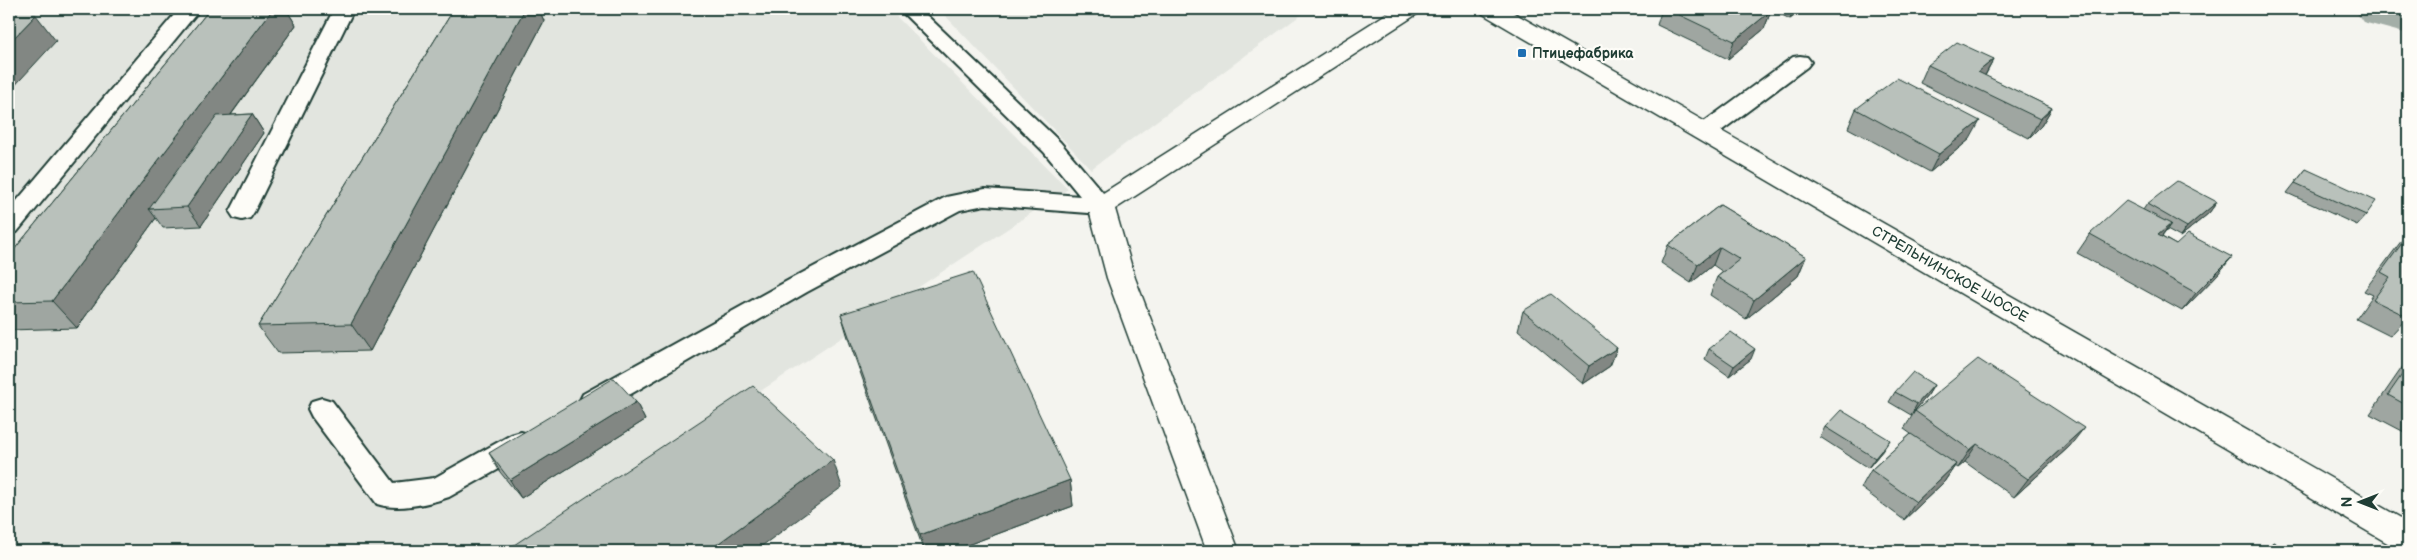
<svg xmlns="http://www.w3.org/2000/svg" width="2417" height="560" font-family="'Balsamiq Sans',sans-serif">
  <style>
    .built { fill: #e2e5df }
    .lines { fill: none; stroke-linecap: round; stroke-linejoin: round }
    .river { fill: #a3aea7; fill-rule: evenodd }
    .lane-casing { stroke: #1f3d34; stroke-width: 4 }
    .street-casing { stroke: #1f3d34; stroke-width: 3 }
    .secondary-casing { stroke: #1f3d34; stroke-width: 3 }
    .lane { fill: #fdfcf7; fill-rule: evenodd }
    .street { fill: #fdfcf7; fill-rule: evenodd }
    .secondary { fill: #fdfcf7; fill-rule: evenodd }
    .wall { fill: #9fa6a1; stroke: #1f3d34 }
    .shaded-wall { fill: #828783; stroke: #1f3d34 }
    .building { fill: #b9c1bb; stroke: #1f3d34 }
    .poi-dot { fill: #1f6fb2; stroke: #fdfcf7; stroke-width: 2 }
    .labels { text-anchor: middle; dominant-baseline: central; stroke-width: 4.5; stroke-linejoin: round; paint-order: stroke }
    .poi-label { font-size: 14px; font-weight: bold; fill: #1f3d34; stroke: #fdfcf7; text-anchor: start }
    .street-label { font-size: 14px; fill: #1f3d34; stroke: #fdfcf7 }
  </style>
  <rect width="100%" height="100%" fill="#f4f4ef"/>
  <filter id="ink" filterUnits="userSpaceOnUse"><feTurbulence type="fractalNoise" baseFrequency=".02" numOctaves="2"/><feDisplacementMap in="SourceGraphic" scale="10" xChannelSelector="R" yChannelSelector="G"/><feConvolveMatrix kernelMatrix="1 2 1 2 8 2 1 2 1" color-interpolation-filters="sRGB"/></filter>
  <g filter="url(#ink)">
    <g class="built">
      <path d="M 9,9 L 889,9 L 1068,189 L 517,551 L 9,551 Z"/>
      <path d="M 939,9 L 1309,9 L 1091,169 Z"/>
    </g>
    <g class="lines">
      <path class="river" d="M 2354,9 L 2408,9 L 2408,34 L 2363,22 Z"/>
      <defs>
        <g id="lane">
          <path d="M 179,9 L 200,9 L 17,232 L 9,234 L 9,210 Z"/>
          <path d="M 334,9 L 354,9 L 254,212 L 250,218 L 242,220 L 234,218 L 230,212 Z"/>
          <path d="M 899,9 L 920,9 L 1060,142 L 1109,200 L 1113,206 L 1109,212 L 1101,214 L 985,205 L 960,210 L 807,292 L 603,410 L 593,413 L 583,410 L 579,402 L 583,394 L 789,280 L 946,197 L 985,189 L 1080,196 L 1044,152 Z"/>
          <path d="M 1800,56 L 1807,57 L 1811,62 L 1807,67 L 1713,137 L 1705,139 L 1697,137 L 1694,132 L 1697,127 L 1793,57 Z"/>
          <path d="M 322,398 L 332,401 L 394,483 L 434,478 L 511,435 L 521,432 L 531,435 L 535,443 L 531,451 L 449,497 C 429,504 397,511 377,504 L 312,417 L 308,409 L 312,401 Z"/>
        </g>
        <path id="street" d="M 1394,9 L 1420,9 L 1417,14 L 1115,209 L 1135,278 L 1239,551 L 1207,551 L 1107,278 L 1088,206 L 1092,200 Z"/>
        <path id="secondary" d="M 1480,9 L 1507,9 L 2408,522 L 2408,551 L 2396,548 L 1483,14 Z"/>
      </defs>
      <use href="#lane" class="lane-casing"/>
      <use href="#street" class="street-casing"/>
      <use href="#secondary" class="secondary-casing"/>
      <use href="#lane" class="lane"/>
      <use href="#street" class="street"/>
      <use href="#secondary" class="secondary"/>
    </g>
    <g class="wall">
      <path d="M 210,9 L 286,9 L 296,25 L 231,115 L 252,114 L 264,133 L 201,226 L 163,228 L 156,218 L 77,328 L 9,330 L 9,256 Z"/>
      <path d="M 454,9 L 539,9 L 544,21 L 370,351 L 278,353 L 258,326 Z"/>
      <path d="M 1662,9 L 1765,9 L 1771,11 L 1764,29 L 1728,59 L 1657,25 Z"/>
      <path d="M 1770,9 L 1804,9 L 1790,19 Z"/>
      <path d="M 1994,59 L 1985,76 L 2052,108 L 2041,126 L 2029,138 L 1920,83 L 1928,65 Z"/>
      <path d="M 1856,109 L 1970,139 L 1930,172 L 1848,128 Z"/>
      <path d="M 2306,169 L 2366,215 L 2357,225 L 2287,193 Z"/>
      <path d="M 2217,202 L 2209,213 L 2180,237 L 2167,230 L 2162,237 L 2176,245 L 2232,257 L 2217,275 L 2182,311 L 2077,253 L 2090,234 L 2143,210 L 2147,204 Z"/>
      <path d="M 1720,205 L 1806,257 L 1798,276 L 1746,319 L 1710,295 L 1717,277 L 1723,272 L 1713,265 L 1691,283 L 1661,263 L 1668,245 Z"/>
      <path d="M 2408,232 L 2408,317 L 2390,336 L 2356,319 L 2373,295 L 2364,291 Z"/>
      <path d="M 1523,311 L 1617,348 L 1610,366 L 1583,384 L 1518,330 Z"/>
      <path d="M 841,314 L 1070,480 L 1073,506 L 951,551 L 924,551 L 849,341 Z"/>
      <path d="M 1709,349 L 1751,359 L 1729,376 L 1705,359 Z"/>
      <path d="M 2408,359 L 2408,434 L 2370,414 Z"/>
      <path d="M 1934,385 L 1928,395 L 1911,415 L 1889,402 L 1895,392 Z"/>
      <path d="M 636,402 L 645,420 L 521,498 L 500,472 L 489,453 Z"/>
      <path d="M 1915,411 L 2070,446 L 2014,497 L 1965,462 L 1958,468 L 1955,466 L 1944,482 L 1904,520 L 1861,488 L 1871,470 L 1911,434 L 1904,429 Z"/>
      <path d="M 1825,427 L 1883,450 L 1868,468 L 1820,437 Z"/>
      <path d="M 2273,542 L 2288,551 L 2264,551 Z"/>
    </g>
    <g class="shaded-wall">
      <path d="M 273,9 L 286,9 L 296,25 L 163,208 L 149,209 L 156,218 L 77,328 L 52,301 Z"/>
      <path d="M 525,9 L 539,9 L 544,21 L 370,351 L 351,324 Z"/>
      <path d="M 1794,9 L 1804,9 L 1790,19 Z"/>
      <path d="M 1771,11 L 1764,29 L 1728,59 L 1734,41 Z"/>
      <path d="M 36,15 L 56,41 L 9,92 L 9,43 Z"/>
      <path d="M 1994,59 L 1984,77 L 1978,72 Z"/>
      <path d="M 2052,108 L 2041,126 L 2029,138 L 2040,119 Z"/>
      <path d="M 252,114 L 264,133 L 201,226 L 187,207 Z"/>
      <path d="M 1980,121 L 1970,139 L 1930,172 L 1939,154 Z"/>
      <path d="M 2217,202 L 2209,213 L 2180,237 L 2187,227 Z"/>
      <path d="M 2171,224 L 2157,243 L 2158,235 Z"/>
      <path d="M 1720,247 L 1713,265 L 1691,283 L 1698,264 Z"/>
      <path d="M 1806,257 L 1798,276 L 1746,319 L 1754,300 Z"/>
      <path d="M 2232,257 L 2217,275 L 2182,311 L 2196,293 Z"/>
      <path d="M 1617,348 L 1610,366 L 1583,384 L 1589,366 Z"/>
      <path d="M 1755,349 L 1751,359 L 1729,376 L 1734,366 Z"/>
      <path d="M 1934,385 L 1928,395 L 1911,415 L 1917,404 Z"/>
      <path d="M 636,402 L 645,420 L 521,498 L 510,480 Z"/>
      <path d="M 2084,428 L 2070,446 L 2014,497 L 2028,479 Z"/>
      <path d="M 1890,440 L 1883,450 L 1868,468 L 1875,458 Z"/>
      <path d="M 1977,444 L 1965,462 L 1958,468 L 1970,450 Z"/>
      <path d="M 833,460 L 842,487 L 755,551 L 708,551 Z"/>
      <path d="M 1956,464 L 1944,482 L 1904,520 L 1916,502 Z"/>
      <path d="M 1070,480 L 1073,506 L 951,551 L 925,551 L 920,535 Z"/>
    </g>
    <g class="building">
      <path d="M 210,9 L 273,9 L 52,301 L 9,302 L 9,256 Z"/>
      <path d="M 454,9 L 525,9 L 351,324 L 258,326 Z"/>
      <path d="M 1667,9 L 1765,9 L 1771,11 L 1734,41 Z"/>
      <path d="M 9,15 L 36,15 L 9,43 Z"/>
      <path d="M 1957,42 L 1994,59 L 1978,72 L 2052,108 L 2040,119 L 1928,65 Z"/>
      <path d="M 1897,78 L 1980,121 L 1939,154 L 1856,109 Z"/>
      <path d="M 252,114 L 187,207 L 149,209 L 217,116 Z"/>
      <path d="M 2306,169 L 2376,201 L 2366,215 L 2295,183 Z"/>
      <path d="M 2177,181 L 2217,202 L 2187,227 L 2147,204 Z"/>
      <path d="M 2126,201 L 2171,224 L 2158,235 L 2176,245 L 2188,234 L 2232,257 L 2196,293 L 2090,234 Z"/>
      <path d="M 1720,205 L 1806,257 L 1754,300 L 1717,277 L 1740,259 L 1720,247 L 1698,264 L 1668,245 Z"/>
      <path d="M 2408,235 L 2408,317 L 2373,300 L 2390,277 L 2381,272 Z"/>
      <path d="M 973,272 L 1070,480 L 920,535 L 841,314 Z"/>
      <path d="M 1551,294 L 1617,348 L 1589,366 L 1523,311 Z"/>
      <path d="M 1731,332 L 1755,349 L 1734,366 L 1709,349 Z"/>
      <path d="M 1978,359 L 2084,428 L 2028,479 L 1977,444 L 1970,450 L 1915,411 Z"/>
      <path d="M 2408,366 L 2408,406 L 2388,395 Z"/>
      <path d="M 1913,372 L 1934,385 L 1917,404 L 1895,392 Z"/>
      <path d="M 614,378 L 636,402 L 510,480 L 489,453 Z"/>
      <path d="M 753,386 L 833,460 L 708,551 L 505,551 Z"/>
      <path d="M 1841,410 L 1890,440 L 1875,458 L 1825,427 Z"/>
      <path d="M 1911,434 L 1956,464 L 1916,502 L 1871,470 Z"/>
      <path d="M 2273,542 L 2288,551 L 2267,551 Z"/>
    </g>
  </g>
  <rect class="poi-dot" x="1517" y="48" width="10" height="10" rx="2.5"/>
  <g class="labels">
    <g class="poi-label">
      <text x="1532" y="53">Птицефабрика</text>
    </g>
    <g class="street-label">
      <text transform="translate(1950 274) rotate(30)">СТРЕЛЬНИНСКОЕ ШОССЕ</text>
    </g>
  </g>
  <rect width="2417" height="560" fill="none" stroke="#fdfcf7" stroke-width="30"/>
  <rect x="15" y="15" width="2387" height="530" fill="none" stroke="#1f3d34" stroke-width="2" filter="url(#ink)"/>
  <g transform="translate(2360 502) rotate(270)" stroke="#fdfcf7" stroke-width="4" paint-order="stroke">
  <path d="M0-4L9 19L0 12L-9 19Z" fill="#1f3d34"/>
  <text y="-8" font-size="14" font-weight="bold" text-anchor="middle" fill="#1f3d34">N</text>
  </g>
</svg>
